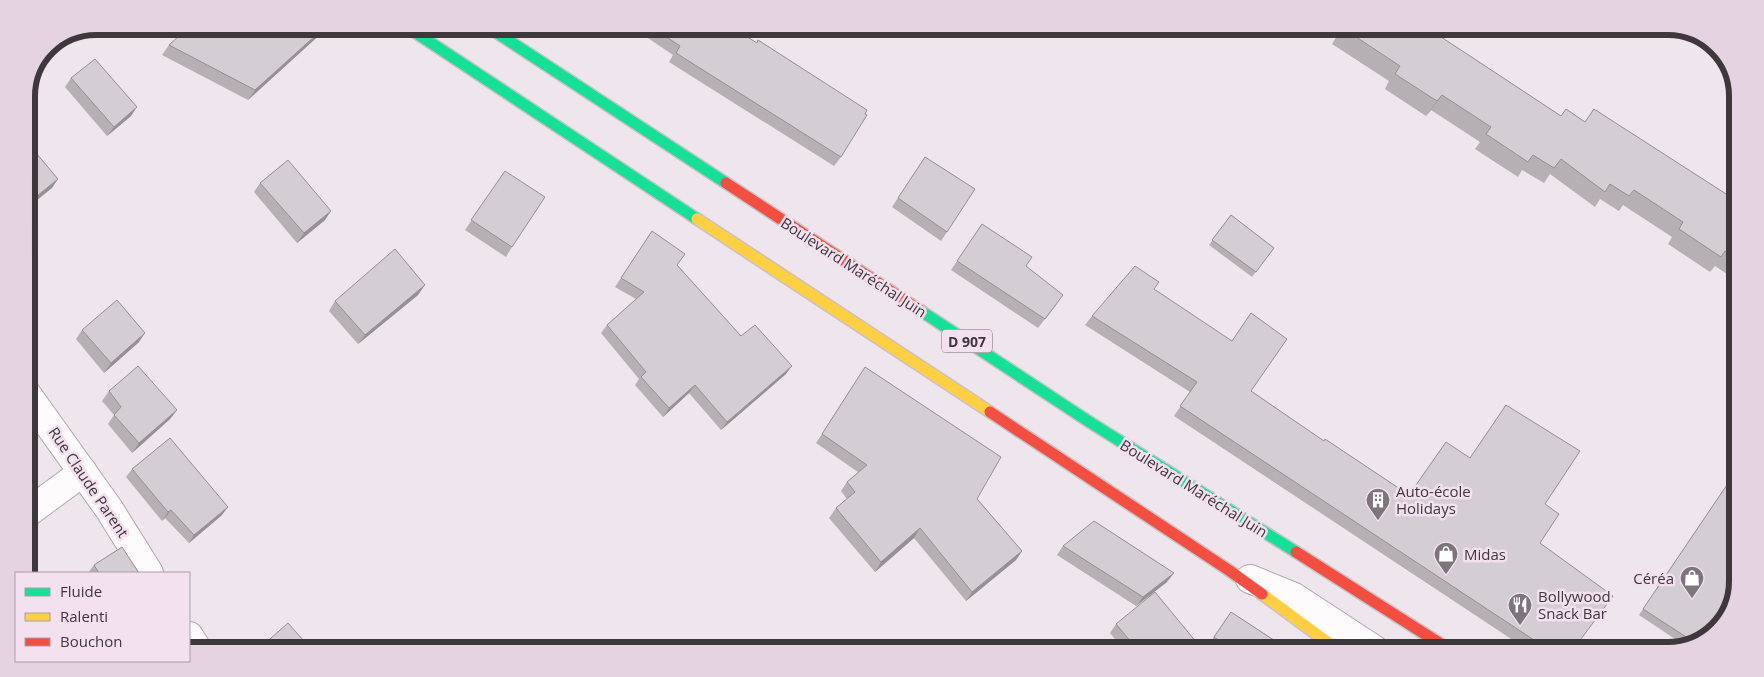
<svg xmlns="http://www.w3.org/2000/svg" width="1764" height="677" font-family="'Open Sans',sans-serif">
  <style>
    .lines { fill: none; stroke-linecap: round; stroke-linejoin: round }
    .street-casing { stroke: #b0a9af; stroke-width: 30 }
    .fast-casing { stroke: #c8c2c7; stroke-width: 14 }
    .slow-casing { stroke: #c8c2c7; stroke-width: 14 }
    .jam-casing { stroke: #c8c2c7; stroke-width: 14 }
    .street { stroke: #fdfbfc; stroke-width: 28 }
    .fast { stroke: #16e098; stroke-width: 11 }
    .slow { stroke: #ffcf43; stroke-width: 11 }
    .jam { stroke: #f24e42; stroke-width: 11 }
    .wall { fill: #b6b0b5 }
    .shaded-wall { fill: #949094 }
    .building { fill: #d4cdd3; stroke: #949094 }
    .labels { text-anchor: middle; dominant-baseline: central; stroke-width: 5; stroke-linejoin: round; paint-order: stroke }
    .shield { fill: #f3e1ef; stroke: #746b72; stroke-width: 1 }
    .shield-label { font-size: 14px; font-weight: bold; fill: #3e383d }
    .street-label { font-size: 15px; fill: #3e383d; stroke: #f3e1ef }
    .poi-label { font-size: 15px; fill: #3e383d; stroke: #f3e1ef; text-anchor: start }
    .rim { fill: none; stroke: #3e383d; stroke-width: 6 }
  </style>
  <rect width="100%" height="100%" fill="#efe5ed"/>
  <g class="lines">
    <defs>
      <g id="street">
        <path d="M 26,393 L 109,509 L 149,573"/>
        <path d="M 26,514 L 83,472"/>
        <path d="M 1250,579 L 1294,597 L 1375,650"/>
        <path d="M 189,636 L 196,647"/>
      </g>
      <g id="fast">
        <path d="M 407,27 L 697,219"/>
        <path d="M 488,27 L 726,183"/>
        <path d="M 921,311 L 1088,421 L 1296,552"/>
      </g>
      <g id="slow">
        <path d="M 697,219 L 990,412"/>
        <path d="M 1262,594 L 1338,650"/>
      </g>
      <g id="jam">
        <path d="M 726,183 L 921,311"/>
        <path d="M 990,412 L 1230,571 L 1262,594"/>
        <path d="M 1296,552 L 1450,650"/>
      </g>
    </defs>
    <use href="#street" class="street-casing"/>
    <use href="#fast" class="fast-casing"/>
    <use href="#slow" class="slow-casing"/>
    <use href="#jam" class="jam-casing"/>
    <use href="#street" class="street"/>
    <use href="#fast" class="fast"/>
    <use href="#slow" class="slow"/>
    <use href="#jam" class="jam"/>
  </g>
  <g class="wall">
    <path d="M 633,28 L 733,28 L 841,157 L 834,166 L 669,62 L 673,55 Z"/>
    <path d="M 1341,29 L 1429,29 L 1561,116 L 1585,122 L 1737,201 L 1736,280 L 1715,266 L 1710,272 L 1668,244 L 1672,237 L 1623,205 L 1619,211 L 1600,199 L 1595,207 L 1550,174 L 1544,183 L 1522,170 L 1518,177 L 1475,149 L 1480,142 L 1431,110 L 1426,116 L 1385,89 L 1389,81 L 1332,44 Z"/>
    <path d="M 325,30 L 248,100 L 162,55 L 169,45 Z"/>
    <path d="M 71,78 L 131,116 L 107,136 L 65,87 Z"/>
    <path d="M 925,157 L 947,232 L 941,241 L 892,207 Z"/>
    <path d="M 505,171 L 512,247 L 506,257 L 465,230 Z"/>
    <path d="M 260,183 L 325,220 L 297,243 L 254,192 Z"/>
    <path d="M 1231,215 L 1274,248 L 1252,277 L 1209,245 Z"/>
    <path d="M 982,224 L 1026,266 L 1057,304 L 1038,328 L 951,270 Z"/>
    <path d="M 652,231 L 677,265 L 741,336 L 786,374 L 721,430 L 689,393 L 663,417 L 635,385 L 639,379 L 601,333 L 607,325 L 636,299 L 615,287 Z"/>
    <path d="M 1154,289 L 1251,391 L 1324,441 L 1409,495 L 1470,458 L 1545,504 L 1540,543 L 1572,651 L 1528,650 L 1174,416 L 1190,392 L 1085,325 L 1092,316 Z"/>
    <path d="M 418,295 L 358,344 L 329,311 L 335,301 Z"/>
    <path d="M 82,330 L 139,342 L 104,373 L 76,339 Z"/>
    <path d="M 865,367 L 1022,551 L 1016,560 L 966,601 L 914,538 L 875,572 L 829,518 L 836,508 L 847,499 L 841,491 L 847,482 L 858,472 L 816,443 Z"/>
    <path d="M 109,391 L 177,410 L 170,419 L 132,453 L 108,424 L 114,415 L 102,401 Z"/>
    <path d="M 132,469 L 222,515 L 189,543 L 165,518 L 162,521 L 126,477 Z"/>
    <path d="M 1735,473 L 1710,637 L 1684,645 L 1639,615 Z"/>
    <path d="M 1063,546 L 1167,582 L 1136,606 L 1057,555 Z"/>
    <path d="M 94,565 L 139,573 L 88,573 Z"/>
    <path d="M 1231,612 L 1289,650 L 1217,650 L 1209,644 Z"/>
    <path d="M 1116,624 L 1192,650 L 1123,649 L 1110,633 Z"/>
  </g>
  <g class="shaded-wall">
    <path d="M 325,27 L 328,27 L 325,30 L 248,100 L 255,90 Z"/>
    <path d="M 1442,95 L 1431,110 L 1426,116 L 1437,101 Z"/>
    <path d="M 137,107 L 131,116 L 107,136 L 114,127 Z"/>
    <path d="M 58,179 L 52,188 L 26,209 L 26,205 Z"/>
    <path d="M 331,211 L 325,220 L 297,243 L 304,233 Z"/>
    <path d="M 425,285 L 418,295 L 358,344 L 365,335 Z"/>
    <path d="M 145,333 L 139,342 L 104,373 L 111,363 Z"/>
    <path d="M 792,366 L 786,374 L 721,430 L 727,422 Z"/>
    <path d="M 695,385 L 689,393 L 663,417 L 669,408 Z"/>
    <path d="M 177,410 L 170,419 L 132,453 L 139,443 Z"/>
    <path d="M 228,507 L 222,515 L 189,543 L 194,535 Z"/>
    <path d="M 171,510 L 165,518 L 162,521 L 168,512 Z"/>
    <path d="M 920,528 L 914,538 L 875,572 L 881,562 Z"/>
    <path d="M 1022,551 L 1016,560 L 966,601 L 972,592 Z"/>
    <path d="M 1174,573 L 1167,582 L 1136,606 L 1143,597 Z"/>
    <path d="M 1197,643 L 1192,650 L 1188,650 Z"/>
  </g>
  <g class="building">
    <path d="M 190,26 L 325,27 L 255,90 L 169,45 Z"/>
    <path d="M 653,28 L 733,28 L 757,43 L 758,40 L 867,110 L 865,114 L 867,115 L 841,157 L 676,53 L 680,46 Z"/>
    <path d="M 1344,29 L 1429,29 L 1561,116 L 1566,109 L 1585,122 L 1594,109 L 1737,201 L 1736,259 L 1725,251 L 1721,257 L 1679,229 L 1683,222 L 1634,190 L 1629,196 L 1610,184 L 1605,192 L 1561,159 L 1554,168 L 1533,155 L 1528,162 L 1486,134 L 1491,127 L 1442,95 L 1437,101 L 1395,74 L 1400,66 Z"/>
    <path d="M 95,59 L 137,107 L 114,127 L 71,78 Z"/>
    <path d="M 26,141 L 58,179 L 26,205 Z"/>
    <path d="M 925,157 L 975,189 L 947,232 L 898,198 Z"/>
    <path d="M 288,160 L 331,211 L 304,233 L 260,183 Z"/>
    <path d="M 505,171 L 545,197 L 512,247 L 471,220 Z"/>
    <path d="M 1231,215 L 1274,248 L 1256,272 L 1212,240 Z"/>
    <path d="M 982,224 L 1032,257 L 1026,266 L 1063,295 L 1045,319 L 957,261 Z"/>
    <path d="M 652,231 L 685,254 L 677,265 L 741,336 L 755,325 L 792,366 L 727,422 L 695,385 L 669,408 L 641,377 L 646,372 L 607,325 L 644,292 L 621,278 Z"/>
    <path d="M 395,249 L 425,285 L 365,335 L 335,301 Z"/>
    <path d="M 1135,266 L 1159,282 L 1154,289 L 1232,341 L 1251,313 L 1287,339 L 1251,391 L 1324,441 L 1325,439 L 1409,495 L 1446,442 L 1470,458 L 1506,405 L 1580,451 L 1545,504 L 1559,514 L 1540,543 L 1613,596 L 1572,651 L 1549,650 L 1180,406 L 1197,382 L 1092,316 Z"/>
    <path d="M 117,300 L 145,333 L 111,363 L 82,330 Z"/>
    <path d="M 138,366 L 177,410 L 139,443 L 114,415 L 121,407 L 109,391 Z"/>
    <path d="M 865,367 L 1001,457 L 977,499 L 1022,551 L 972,592 L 920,528 L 881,562 L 836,508 L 855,492 L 847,482 L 867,465 L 822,434 Z"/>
    <path d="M 170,438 L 228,507 L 194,535 L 171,510 L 168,512 L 132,469 Z"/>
    <path d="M 1735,473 L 1734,604 L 1710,637 L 1694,642 L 1643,609 Z"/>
    <path d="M 1094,521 L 1174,573 L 1143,597 L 1063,546 Z"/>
    <path d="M 122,547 L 139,573 L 99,573 L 94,565 Z"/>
    <path d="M 1155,592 L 1197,643 L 1188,650 L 1137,649 L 1116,624 Z"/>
    <path d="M 1231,612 L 1289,650 L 1233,650 L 1214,637 Z"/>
    <path d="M 288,623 L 310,648 L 261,647 Z"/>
  </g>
  <defs>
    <symbol id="building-pin" viewBox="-11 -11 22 30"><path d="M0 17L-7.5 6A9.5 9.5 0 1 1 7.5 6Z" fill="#7c757b" stroke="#f3e1ef"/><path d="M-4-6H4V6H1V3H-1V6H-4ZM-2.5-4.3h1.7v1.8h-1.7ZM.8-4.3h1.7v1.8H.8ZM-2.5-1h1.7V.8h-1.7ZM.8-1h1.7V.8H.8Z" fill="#fff"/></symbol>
    <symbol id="shop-pin" viewBox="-11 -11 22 30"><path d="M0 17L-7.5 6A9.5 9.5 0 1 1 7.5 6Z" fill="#7c757b" stroke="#f3e1ef"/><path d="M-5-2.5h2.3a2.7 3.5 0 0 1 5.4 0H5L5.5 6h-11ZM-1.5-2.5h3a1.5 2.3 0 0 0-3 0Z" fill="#fff"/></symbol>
    <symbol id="restaurant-pin" viewBox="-11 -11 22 30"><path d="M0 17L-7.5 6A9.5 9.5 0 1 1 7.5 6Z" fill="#7c757b" stroke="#f3e1ef"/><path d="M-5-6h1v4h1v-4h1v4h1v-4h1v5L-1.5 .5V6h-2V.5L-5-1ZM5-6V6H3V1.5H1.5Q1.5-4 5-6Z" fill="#fff"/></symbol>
  </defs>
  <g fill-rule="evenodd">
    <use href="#building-pin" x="1364" y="486" width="28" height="38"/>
    <use href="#shop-pin" x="1432" y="540" width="28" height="38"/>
    <use href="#shop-pin" x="1678" y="564" width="28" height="38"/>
    <use href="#restaurant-pin" x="1506" y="591" width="28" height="38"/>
  </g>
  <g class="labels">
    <rect class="shield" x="942" y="329.5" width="50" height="23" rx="4"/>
    <g class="shield-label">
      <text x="967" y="341">D 907</text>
    </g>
    <g class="street-label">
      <text transform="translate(854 267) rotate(33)">Boulevard Maréchal Juin</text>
      <text transform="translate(89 482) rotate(56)">Rue Claude Parent</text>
      <text transform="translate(1194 488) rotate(32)">Boulevard Maréchal Juin</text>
    </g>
    <g class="poi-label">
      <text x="1396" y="491">Auto-école<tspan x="1396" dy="17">Holidays</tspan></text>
      <text x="1464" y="554">Midas</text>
      <text x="1674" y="578" text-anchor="end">Céréa</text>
      <text x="1538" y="596">Bollywood<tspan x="1538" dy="17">Snack Bar</tspan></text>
    </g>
  </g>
  <path d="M0 0H1764V677H0ZM96 35H1668A61 61 0 0 1 1729 96V581A61 61 0 0 1 1668 642H96A61 61 0 0 1 35 581V96A61 61 0 0 1 96 35Z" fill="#e5d3e1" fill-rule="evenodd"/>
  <path class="rim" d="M96 35H1668A61 61 0 0 1 1729 96V581A61 61 0 0 1 1668 642H96A61 61 0 0 1 35 581V96A61 61 0 0 1 96 35Z"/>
  <rect x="15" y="572" width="175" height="90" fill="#f3e1ef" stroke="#ab9da8"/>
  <rect x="25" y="588" width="25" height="8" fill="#16e098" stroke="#ab9da8"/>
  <text x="60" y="597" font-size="15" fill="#3e383d">Fluide</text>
  <rect x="25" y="613" width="25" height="8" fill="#ffcf43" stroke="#ab9da8"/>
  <text x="60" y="622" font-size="15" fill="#3e383d">Ralenti</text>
  <rect x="25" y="638" width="25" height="8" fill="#f24e42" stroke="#ab9da8"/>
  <text x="60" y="647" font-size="15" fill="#3e383d">Bouchon</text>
</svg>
